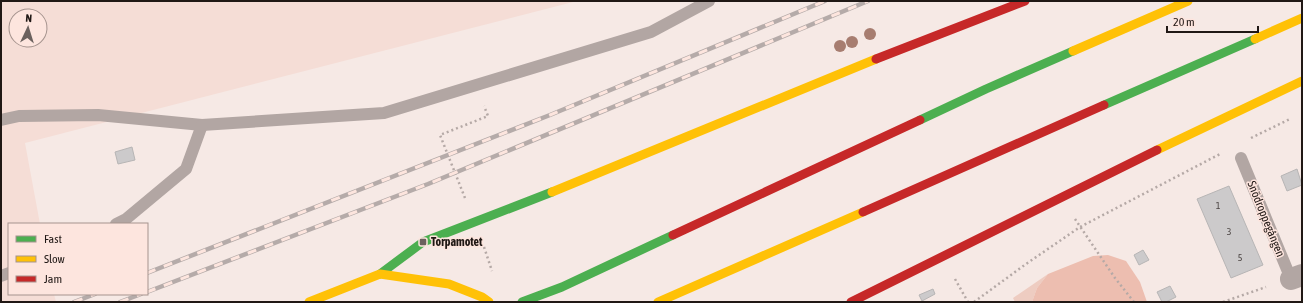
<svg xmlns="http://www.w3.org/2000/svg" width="1303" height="303" font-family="'Asap Condensed',sans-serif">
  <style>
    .built { fill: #f5ddd6; fill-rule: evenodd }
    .green { fill: #eeccc1 }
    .forest { fill: #edbeb0 }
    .building { fill: #cccacb; stroke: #b7b5b5 }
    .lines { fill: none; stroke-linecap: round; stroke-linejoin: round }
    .path { stroke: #b5a9a6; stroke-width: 2.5; stroke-dasharray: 2 3; stroke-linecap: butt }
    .lane { stroke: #b2a6a3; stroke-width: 12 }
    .street { stroke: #b2a6a3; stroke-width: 22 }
    .fast { stroke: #4caf50; stroke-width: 9 }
    .slow { stroke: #ffc107; stroke-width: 9 }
    .jam { stroke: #c62828; stroke-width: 9 }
    .rail-casing { stroke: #b5aba9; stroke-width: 4.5 }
    .rail { stroke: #fde5de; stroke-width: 3; stroke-dasharray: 9; stroke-linecap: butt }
    .tree { fill: #a77d70 }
    .poi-dot { fill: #6b615e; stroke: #fde5de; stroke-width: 1.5 }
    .labels { text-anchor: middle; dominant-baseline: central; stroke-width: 3; stroke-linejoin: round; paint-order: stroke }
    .number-label { font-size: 10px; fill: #4b4442 }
    .street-label { font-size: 12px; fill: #201815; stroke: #fde5de }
    .poi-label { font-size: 12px; font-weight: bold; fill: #201815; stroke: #fde5de; text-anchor: start }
  </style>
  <rect width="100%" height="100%" fill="#f6e9e5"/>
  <path class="built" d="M 1,1 L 577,1 L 25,143 L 40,224 L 9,224 L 9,294 L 54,294 L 56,302 L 1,302 ZM 16,16 L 40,16 L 40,40 L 16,40 Z"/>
  <path class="green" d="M 1048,274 L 1037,288 L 1032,302 L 1015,302 L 1013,298 Z"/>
  <path class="forest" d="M 1108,255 L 1126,261 L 1140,282 L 1147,302 L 1032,302 L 1037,288 L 1048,274 L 1093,256 Z"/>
  <g class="building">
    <path d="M 132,147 L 135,160 L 118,164 L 115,152 Z"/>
    <path d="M 1297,169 L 1302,185 L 1287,191 L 1281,176 Z"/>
    <path d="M 1229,186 L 1263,265 L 1231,278 L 1197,199 Z"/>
    <path d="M 1143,250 L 1149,260 L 1139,265 L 1134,255 Z"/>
    <path d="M 1170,286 L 1176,297 L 1166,302 L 1162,302 L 1157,292 Z"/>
    <path d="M 933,289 L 935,294 L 922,301 L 919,295 Z"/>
  </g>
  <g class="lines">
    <g class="path">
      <path d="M 1251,138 L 1290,119"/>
      <path d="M 465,198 L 440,135 L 488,116 L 484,106"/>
      <path d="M 1075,219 L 1115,278 L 1134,302"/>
      <path d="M 484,247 L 492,271"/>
      <path d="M 955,279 L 968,302"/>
      <path d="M 974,302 L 1026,264 L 1080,227 L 1220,154"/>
      <path d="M 1223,302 L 1266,287"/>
    </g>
    <g class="lane">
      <path d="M 1,120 L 19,116 L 98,115 L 202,125 L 384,113 L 651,32 L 709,1"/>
      <path d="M 1241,158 L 1291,279"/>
      <path d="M 116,224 L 126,219 L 186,169 L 202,125"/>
      <path d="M 1,276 L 9,273"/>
    </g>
    <path class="street" d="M 1291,279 L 1302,275"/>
    <g class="fast">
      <path d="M 1104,105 L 1255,39"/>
      <path d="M 920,120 L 986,89 L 1073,51"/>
      <path d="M 380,274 L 423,242 L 552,192"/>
      <path d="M 522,302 L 562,287 L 673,235"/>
    </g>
    <g class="slow">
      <path d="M 1255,39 L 1302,18"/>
      <path d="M 1073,51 L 1188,1"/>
      <path d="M 1157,150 L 1302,81"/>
      <path d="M 552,192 L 876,59"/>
      <path d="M 309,302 L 380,274 L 449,284 L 482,297 L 489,302"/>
      <path d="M 658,302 L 863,212"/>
    </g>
    <g class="jam">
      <path d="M 876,59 L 1025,1"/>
      <path d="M 863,212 L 1104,105"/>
      <path d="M 673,235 L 920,120"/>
      <path d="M 851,302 L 1157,150"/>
    </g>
    <defs>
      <g id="rail">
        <path d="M 147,273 L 550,115 L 825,1"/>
        <path d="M 147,292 L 428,184 L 868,1"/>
        <path d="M 74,302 L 95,294"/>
        <path d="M 120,302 L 141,294"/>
      </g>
    </defs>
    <use href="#rail" class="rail-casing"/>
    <use href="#rail" class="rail"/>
  </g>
  <g class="tree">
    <circle cx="870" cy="34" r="6"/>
    <circle cx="852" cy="42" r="6"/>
    <circle cx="840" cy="46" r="6"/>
  </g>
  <rect class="poi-dot" x="419" y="238" width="8" height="8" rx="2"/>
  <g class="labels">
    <g class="number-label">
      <text x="1218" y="205">1</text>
      <text x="1229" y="231">3</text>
      <text x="1240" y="257">5</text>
    </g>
    <g class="street-label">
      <text transform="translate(1266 219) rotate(68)">Snödroppegången</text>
    </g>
    <g class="poi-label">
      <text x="431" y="242">Torpamotet</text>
    </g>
  </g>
  <rect width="1303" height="303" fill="none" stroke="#201815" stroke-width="4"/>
  <rect x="8" y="223" width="140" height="72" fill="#fde5de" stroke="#a5938e"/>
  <rect x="16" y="236" width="20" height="6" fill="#4caf50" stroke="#a5938e"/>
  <text x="44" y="243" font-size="12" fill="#201815">Fast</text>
  <rect x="16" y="256" width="20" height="6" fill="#ffc107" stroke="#a5938e"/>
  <text x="44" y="263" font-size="12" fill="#201815">Slow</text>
  <rect x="16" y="276" width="20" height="6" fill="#c62828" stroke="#a5938e"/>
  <text x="44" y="283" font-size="12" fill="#201815">Jam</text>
  <g transform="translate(28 28) rotate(4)"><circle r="19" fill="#fde5de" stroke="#a5938e"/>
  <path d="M0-3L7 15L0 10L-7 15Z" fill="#6b615e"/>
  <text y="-6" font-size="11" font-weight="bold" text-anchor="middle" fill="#201815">N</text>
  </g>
  <path d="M1167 26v6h91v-6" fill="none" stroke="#201815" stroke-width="2"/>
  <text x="1173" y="26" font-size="12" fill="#201815" stroke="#fde5de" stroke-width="3" paint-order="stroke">20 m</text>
</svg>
